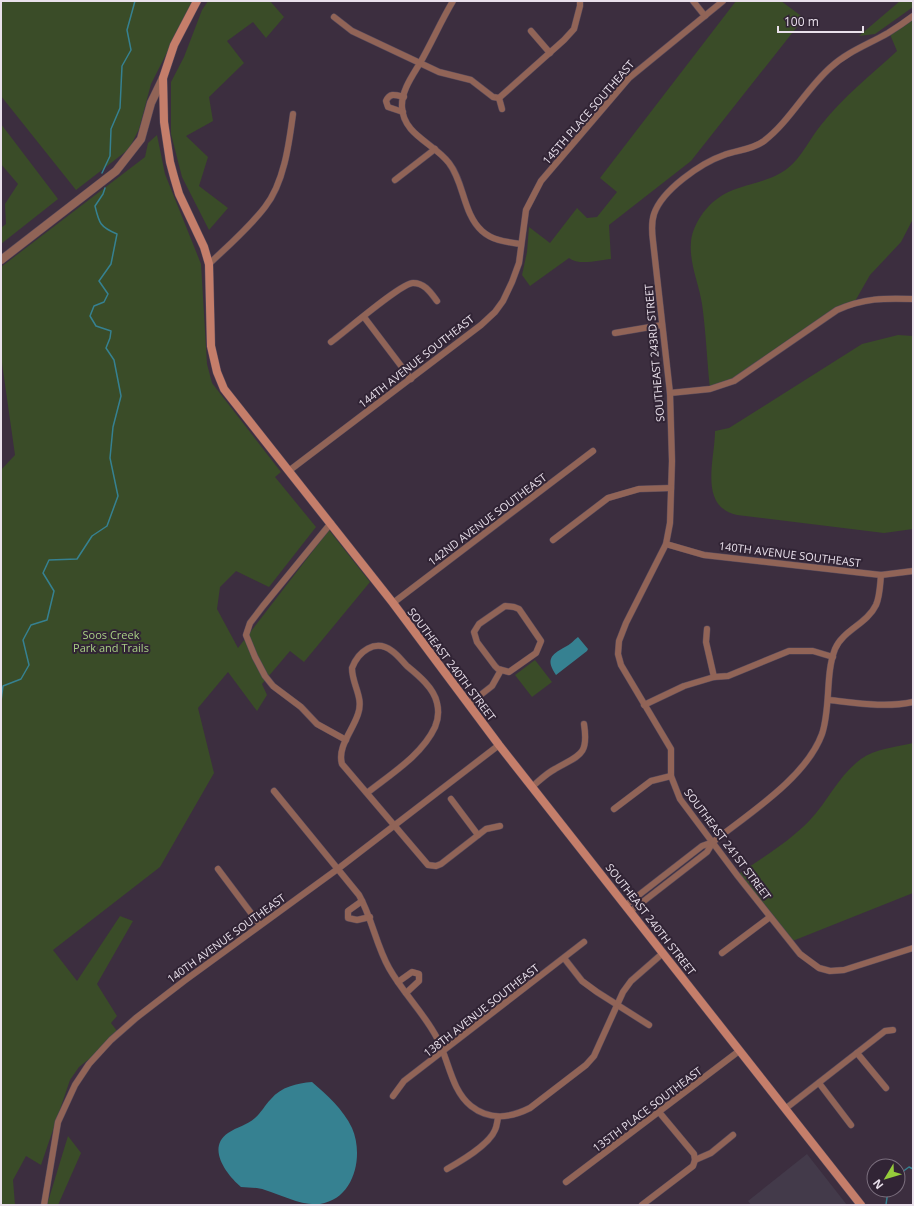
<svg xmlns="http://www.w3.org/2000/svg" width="914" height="1206" font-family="'Open Sans',sans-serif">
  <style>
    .commercial { fill: #433a4a }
    .green { fill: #3a4c28 }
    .water { fill: #368191 }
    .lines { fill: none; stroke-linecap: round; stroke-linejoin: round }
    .stream { stroke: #368191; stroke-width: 1.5 }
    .minor-casing { stroke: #584a5b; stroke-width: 7 }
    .tertiary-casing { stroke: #584a5b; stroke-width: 9 }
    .secondary-casing { stroke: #584a5b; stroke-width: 9 }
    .minor { stroke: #916457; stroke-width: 6 }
    .tertiary { stroke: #916457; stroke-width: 8 }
    .secondary { stroke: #c57e6a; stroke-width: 8 }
    .labels { text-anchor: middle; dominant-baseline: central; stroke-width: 4; stroke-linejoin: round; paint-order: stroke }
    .street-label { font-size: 11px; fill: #e9e0eb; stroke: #312435 }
    .park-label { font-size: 11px; fill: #a9d085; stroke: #312435 }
  </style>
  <rect width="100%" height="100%" fill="#3c2e3f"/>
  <path class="commercial" d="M 807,1154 L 847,1205 L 751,1205 L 748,1201 Z"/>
  <g class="green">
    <path d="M 1,1 L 193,1 L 151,84 L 139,129 L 129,149 L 76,190 L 1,96 Z"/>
    <path d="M 208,1 L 270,1 L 284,17 L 266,38 L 253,22 L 227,41 L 244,63 L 209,97 L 213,121 L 186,136 L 208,157 L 199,186 L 228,208 L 209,230 L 182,177 L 171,134 L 171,82 L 184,57 L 202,10 Z"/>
    <path d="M 736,1 L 781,1 L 804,18 L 691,161 L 609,225 L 611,259 C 599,260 579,266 569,258 L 530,286 L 522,275 L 527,252 L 529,227 L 550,243 L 577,208 L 587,218 L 597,217 L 617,192 L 600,178 Z"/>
    <path d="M 900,1 L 913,1 L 913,7 L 875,34 L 859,36 Z"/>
    <path d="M 913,16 L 913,219 L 901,242 L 870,275 L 854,303 L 837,310 L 747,373 L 710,389 C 707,361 706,332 702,304 C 699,284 689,263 691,242 C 692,227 704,208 717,199 C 738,183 767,185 788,168 C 802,157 810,138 821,125 C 843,97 871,75 897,51 L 889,32 Z"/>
    <path d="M 1,124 L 58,199 L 1,244 L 1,228 L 6,224 L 5,204 L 18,184 L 1,164 Z"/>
    <path d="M 157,135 L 165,174 L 201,264 L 207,364 L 212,383 L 281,472 L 275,477 L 316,527 L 269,587 L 236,571 L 220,587 L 217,609 L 238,648 L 329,530 L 370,582 L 304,662 L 290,651 L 262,684 L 267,695 L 257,711 L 228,672 L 198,708 L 214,773 L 160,867 L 53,950 L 77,981 L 120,916 L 133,921 L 97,984 L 117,1016 L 111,1023 L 117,1031 L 110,1037 L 99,1051 L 79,1067 L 70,1080 L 41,1165 L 26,1156 L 13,1180 L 15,1205 L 1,1205 L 1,470 L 15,455 L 1,356 L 1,267 L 145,157 L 148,143 Z"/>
    <path d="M 898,335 L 913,336 L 913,529 L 884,533 L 737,515 C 698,506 715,460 715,431 L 729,428 L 862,344 Z"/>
    <path d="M 535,660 L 552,682 L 532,697 L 515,675 Z"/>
    <path d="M 913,743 L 913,893 L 790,942 L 737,875 C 762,858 789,842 810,820 C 828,801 839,775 861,759 C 875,749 896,747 913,743 Z"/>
    <path d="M 68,1136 L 81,1153 L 58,1205 L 47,1205 Z"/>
  </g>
  <g class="water">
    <path d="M 578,637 L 588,649 L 587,651 L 556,675 C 546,660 550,655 565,647 C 570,645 574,640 578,637 Z"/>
    <path d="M 312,1082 C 327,1095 343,1109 352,1128 C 364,1155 355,1199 320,1204 C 301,1206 282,1195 265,1190 C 257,1187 249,1188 241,1187 C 227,1175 206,1148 228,1133 C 237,1127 247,1125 255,1118 C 261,1113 265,1105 271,1099 C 281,1087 297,1083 312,1082 Z"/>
  </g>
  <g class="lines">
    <g class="stream">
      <path d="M 102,173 L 110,156 L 111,129 L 120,108 L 122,66 L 131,50 L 127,30 L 135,1"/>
      <path d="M 1,701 L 3,686 L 21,679 L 29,665 L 23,640 L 31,625 L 47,620 L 54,591 L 43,573 L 49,560 L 77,559 L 92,536 L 107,526 L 118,496 L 110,458 L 113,427 L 121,396 L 114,360 L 106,348 L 110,338 L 111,331 L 96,326 L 90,316 L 94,306 L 104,302 L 108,294 L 99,281 L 111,264 L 117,234 C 100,227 99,223 95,206 L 103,194 L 105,188"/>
      <path d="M 898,1175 L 909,1167 L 913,1169"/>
      <path d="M 886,1205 L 888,1190"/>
    </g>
    <defs>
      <g id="minor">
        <path d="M 453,1 C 441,21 432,42 420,63 C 413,75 401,91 402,107 C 403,135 434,143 449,163 C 464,182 463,214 482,231 C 493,241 507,242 521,244"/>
        <path d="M 693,1 L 705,16"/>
        <path d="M 913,16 C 905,22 896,28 888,33 C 869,44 847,52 831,67 C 806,89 790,121 764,141 C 752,150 737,150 724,155 C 701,163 662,190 654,214 C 651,223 652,233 653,241 L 670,393 L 672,461 L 670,523 L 666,544 L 626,623 L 619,641 L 618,654 L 621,665 L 671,749 L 671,776 L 680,799 L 737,875 L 800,954 L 819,968 L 830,971 L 844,970 L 913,948"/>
        <path d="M 334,17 L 352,31 L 439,72 L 471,80 L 493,97 L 499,98"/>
        <path d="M 531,31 L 550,53"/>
        <path d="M 499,98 L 564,40 L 574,29 L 580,6 L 580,1"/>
        <path d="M 499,98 L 502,109"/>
        <path d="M 403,112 L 388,107 L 386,101 C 390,92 396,95 404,97"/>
        <path d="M 395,180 L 435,149"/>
        <path d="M 209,264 C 228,246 249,228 265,207 C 284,183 289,144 293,114"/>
        <path d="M 364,317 L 411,379"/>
        <path d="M 615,333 L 662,325"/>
        <path d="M 331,342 C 345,332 401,283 413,283 C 425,283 431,293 437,301"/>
        <path d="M 670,393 L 710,389 L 734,381 L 837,310 C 864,298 884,298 913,299"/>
        <path d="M 290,470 L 481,325 L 495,312 L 503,301 L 512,282 L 519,263 L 526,210 L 541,181 L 629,78 L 723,1"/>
        <path d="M 331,523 L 263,606 L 250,623 L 246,635 L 255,657 L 265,676 L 273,686 L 301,707 L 317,724 L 346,740"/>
        <path d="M 553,540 L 608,498 L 639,489 L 671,488"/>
        <path d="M 666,544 L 704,555 L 881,575 L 913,571"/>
        <path d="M 393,603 L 593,451"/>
        <path d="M 505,606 L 514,607 L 519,609 L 541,641 L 536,653 L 509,672 L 498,669 L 495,666 L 477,642 L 474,632 L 479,624 Z"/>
        <path d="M 707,629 L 706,642 L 714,677"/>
        <path d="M 829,700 C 857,703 885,708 913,702"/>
        <path d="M 469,704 L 492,686 L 501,670"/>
        <path d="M 644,705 L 684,686 L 714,677 L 728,676 L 789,651 L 813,651 L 833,657"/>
        <path d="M 533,786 C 540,780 547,773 555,769 C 579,755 589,756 584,724"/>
        <path d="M 274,791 L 359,895 C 372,918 376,945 389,968 C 403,993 424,1013 437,1038 C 449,1060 451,1090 471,1106 C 490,1121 510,1118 530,1108 L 586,1065 L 594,1056 L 623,992 L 631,981 L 663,953"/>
        <path d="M 367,793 C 391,774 422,755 435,727 C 438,720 439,711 437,703 C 434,688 418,675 407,666 C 402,661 398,655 392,651 C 375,638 358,652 352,668 C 352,685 364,697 358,714 C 353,730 337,747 342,764 L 428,865 L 436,866 L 441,864 L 486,829 L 500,826"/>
        <path d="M 451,799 L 478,835"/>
        <path d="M 614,809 L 651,781 L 671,776"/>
        <path d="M 218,869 L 260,925"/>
        <path d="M 362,901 L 348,911 L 348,918 L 357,920 L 370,917"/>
        <path d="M 626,905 L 702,846 L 713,842"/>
        <path d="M 631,911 L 707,852 L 713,842 C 748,814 806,778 822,734 C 831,707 825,675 835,649 C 843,630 867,624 876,605 C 880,596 880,585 881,575"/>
        <path d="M 722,953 L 770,917"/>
        <path d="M 564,958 L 582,981 L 597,992 L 649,1025"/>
        <path d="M 398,982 L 412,972 L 419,974 L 419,981 L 406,993"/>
        <path d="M 857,1053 L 886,1088"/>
        <path d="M 819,1083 L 851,1125"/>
        <path d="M 393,1096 L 404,1081 L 584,942"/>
        <path d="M 785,1109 L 885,1031 L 893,1030"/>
        <path d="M 659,1112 L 694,1154 L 695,1160"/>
        <path d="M 447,1169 C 461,1161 489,1145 495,1130 C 497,1126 497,1122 498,1118"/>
        <path d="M 566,1182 L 739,1051"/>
        <path d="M 44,1205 L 58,1122 L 75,1085 L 89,1064 L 111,1040 L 136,1018 L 184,981 L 339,868 L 499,745"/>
        <path d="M 642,1205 L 693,1166 L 695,1160 L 711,1153 L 733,1135"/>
      </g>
      <path id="tertiary" d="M 1,260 L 116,171 L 141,139 L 151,103 L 163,78"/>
      <path id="secondary" d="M 197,1 L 174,45 L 163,78 L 164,122 L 170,162 L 174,177 L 179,194 L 204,247 L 209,264 L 211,346 L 217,372 L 224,389 L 393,603 L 499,745 L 861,1205"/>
    </defs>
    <use href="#minor" class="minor-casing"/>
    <use href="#tertiary" class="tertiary-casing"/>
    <use href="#secondary" class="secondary-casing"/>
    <use href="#minor" class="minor"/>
    <use href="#tertiary" class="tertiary"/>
    <use href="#secondary" class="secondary"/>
  </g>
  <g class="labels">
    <g class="street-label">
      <text transform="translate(588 112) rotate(-49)">145TH PLACE SOUTHEAST</text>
      <text transform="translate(654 353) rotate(-95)">SOUTHEAST 243RD STREET</text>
      <text transform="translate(416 361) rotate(-38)">144TH AVENUE SOUTHEAST</text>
      <text transform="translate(487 519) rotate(-37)">142ND AVENUE SOUTHEAST</text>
      <text transform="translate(790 554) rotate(7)">140TH AVENUE SOUTHEAST</text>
      <text transform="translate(452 664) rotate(53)">SOUTHEAST 240TH STREET</text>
      <text transform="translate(728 844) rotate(53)">SOUTHEAST 241ST STREET</text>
      <text transform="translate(651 919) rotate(52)">SOUTHEAST 240TH STREET</text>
      <text transform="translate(226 938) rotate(-36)">140TH AVENUE SOUTHEAST</text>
      <text transform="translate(481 1010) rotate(-38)">138TH AVENUE SOUTHEAST</text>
      <text transform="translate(647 1109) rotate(-37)">135TH PLACE SOUTHEAST</text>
    </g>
    <g class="park-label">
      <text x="111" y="634">Soos Creek<tspan x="111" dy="13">Park and Trails</tspan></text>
    </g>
  </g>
  <rect width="914" height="1206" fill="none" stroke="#e9e0eb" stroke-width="4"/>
  <g transform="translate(886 1178) rotate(232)"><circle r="19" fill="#312435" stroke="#7b6f7e"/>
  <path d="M0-3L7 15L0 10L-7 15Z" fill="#95cc3b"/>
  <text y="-6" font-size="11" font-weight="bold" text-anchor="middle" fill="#e9e0eb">N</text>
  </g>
  <path d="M778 26v6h85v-6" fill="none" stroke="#e9e0eb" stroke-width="2"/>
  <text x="784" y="26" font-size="12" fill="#e9e0eb" stroke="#312435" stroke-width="3" paint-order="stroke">100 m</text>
</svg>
